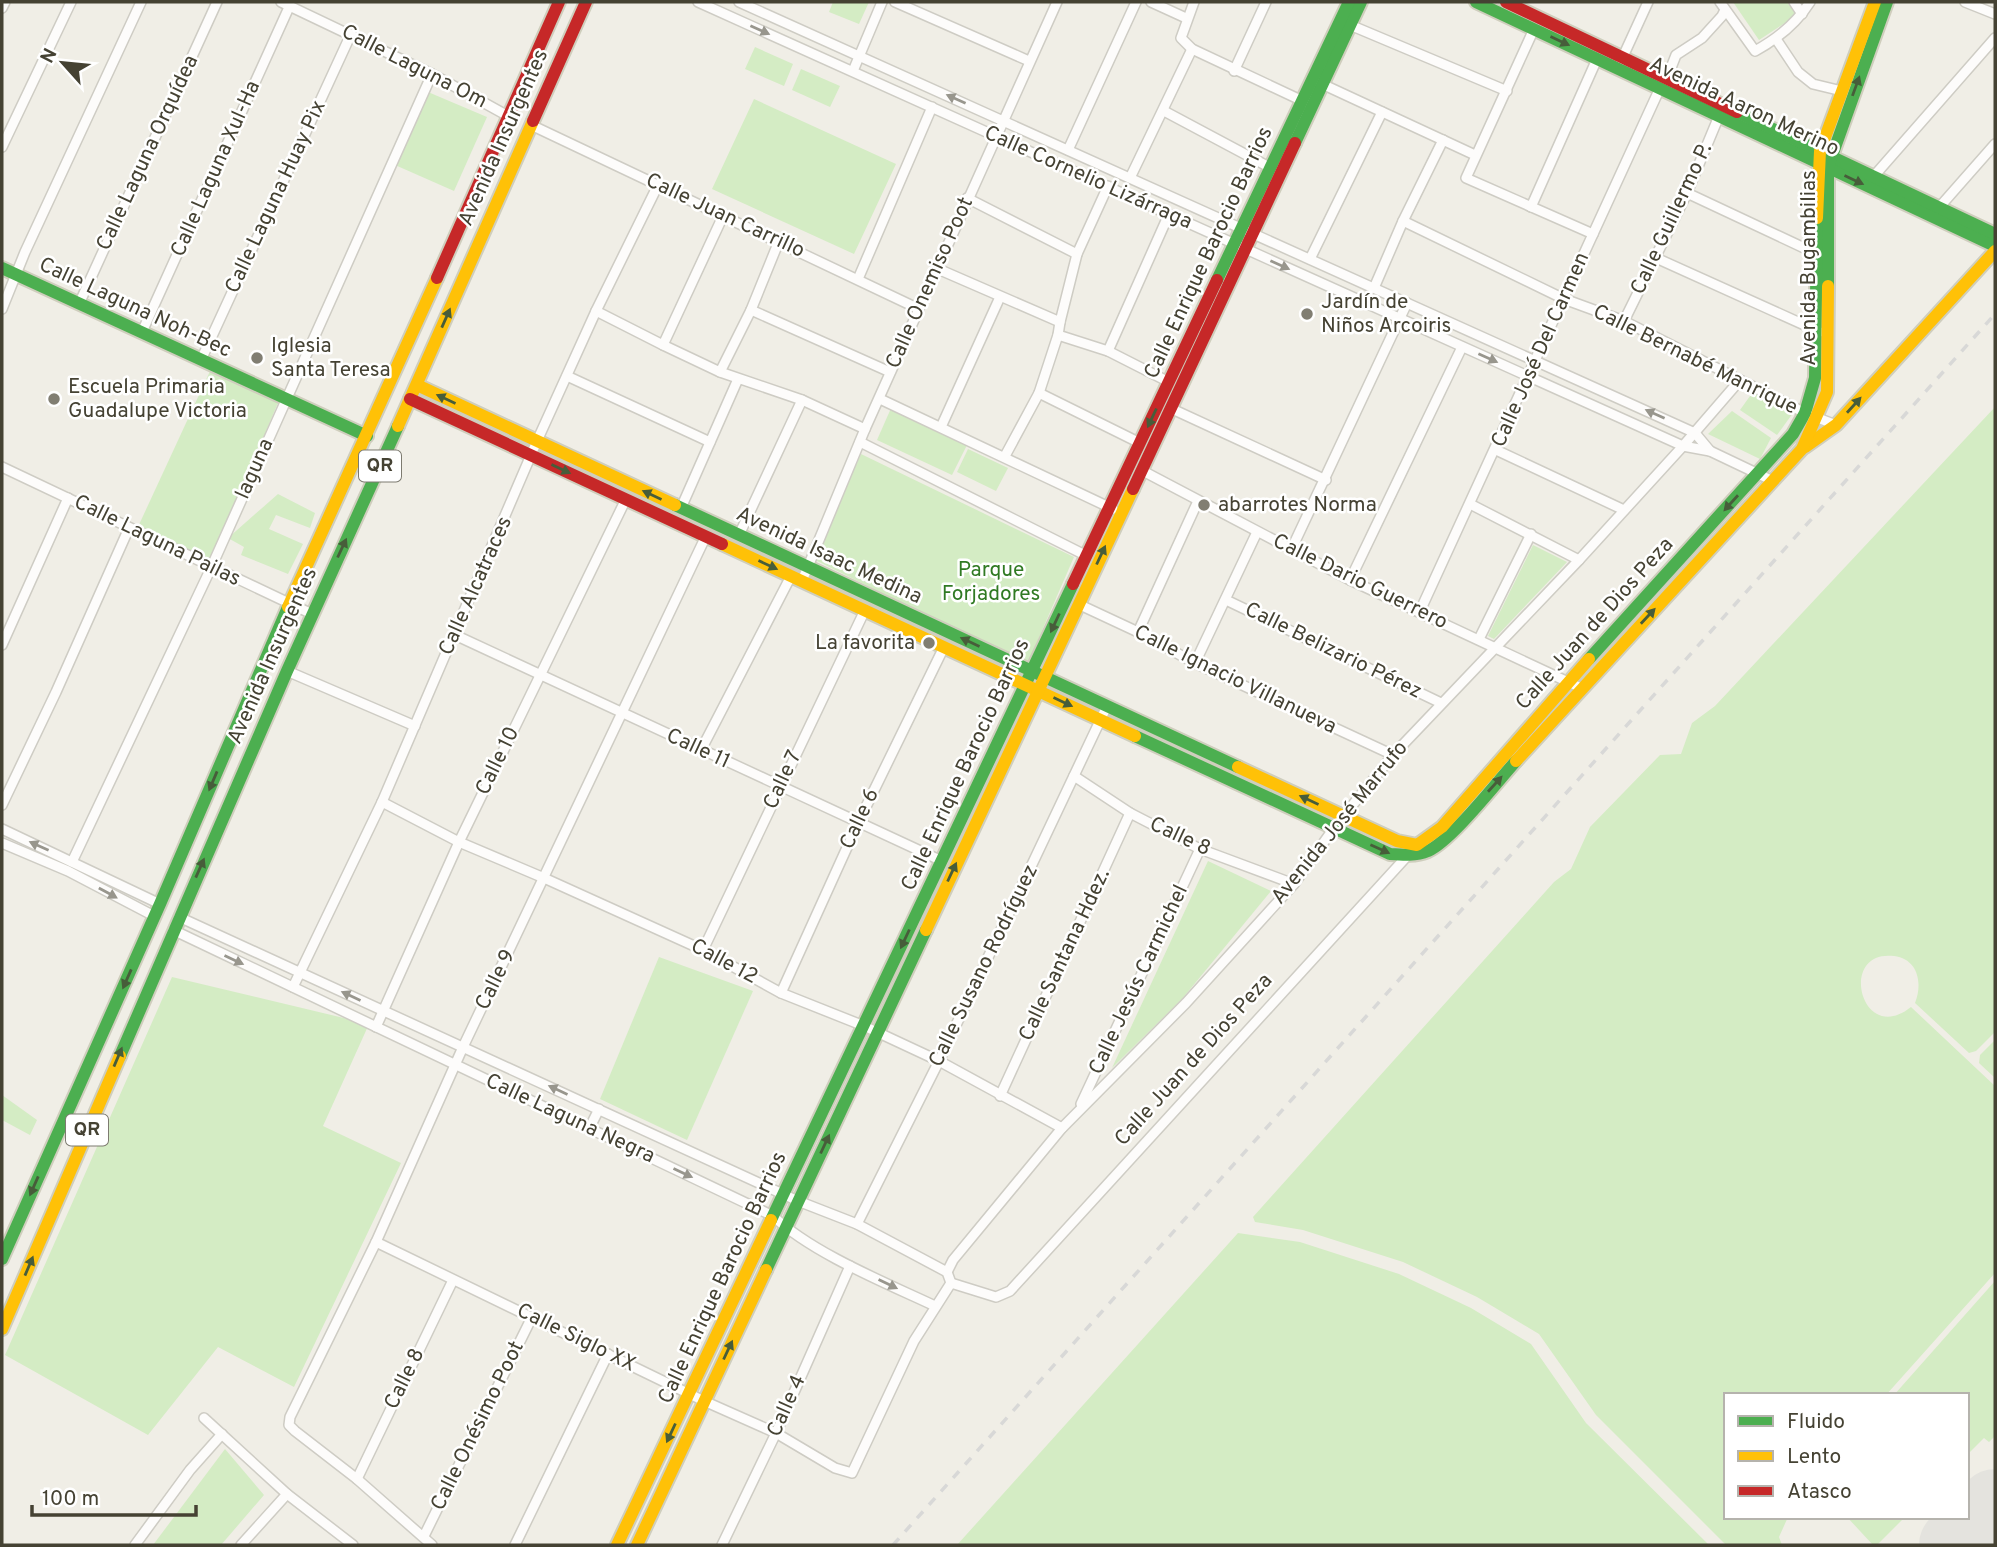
<svg xmlns="http://www.w3.org/2000/svg" width="1997" height="1547" font-family="Overpass,sans-serif">
  <style>
    .green { fill: #d4ecc4 }
    .lines { fill: none; stroke-linecap: round; stroke-linejoin: round }
    .runway { stroke: #e4e3de; stroke-width: 74 }
    .street-casing { stroke: #ceccc4; stroke-width: 12 }
    .fast-casing { stroke: #cfcebd; stroke-width: 16 }
    .slow-casing { stroke: #cfcebd; stroke-width: 16 }
    .jam-casing { stroke: #cfcebd; stroke-width: 16 }
    .street { stroke: #fdfcfb; stroke-width: 9 }
    .fast { stroke: #4caf50; stroke-width: 12 }
    .slow { stroke: #ffc107; stroke-width: 12 }
    .jam { stroke: #c62828; stroke-width: 12 }
    .rail { stroke: #d8d8d7; stroke-width: 3.5; stroke-dasharray: 9 9; stroke-linecap: butt }
    .oneway { fill: #98968d }
    .oneway2 { fill: #475d3a }
    .poi-dot { fill: #817e72; stroke: #fff; stroke-width: 2.5 }
    .labels { text-anchor: middle; dominant-baseline: central; stroke-width: 5; stroke-linejoin: round; paint-order: stroke }
    .shield { fill: #fff; stroke: #7d7b70; stroke-width: 2 }
    .shield-label { font-size: 19px; font-weight: bold; fill: #454233 }
    .street-label { font-size: 21px; fill: #454233; stroke: #fff }
    .poi-label { font-size: 21px; fill: #454233; stroke: #fff; text-anchor: start }
    .park-label { font-size: 21px; fill: #307a23; stroke: #fff }
  </style>
  <rect width="100%" height="100%" fill="#f0eee6"/>
  <g class="green">
    <path d="M 833,2 L 869,2 L 859,24 L 829,12 Z"/>
    <path d="M 1733,2 L 1787,2 L 1797,15 L 1759,40 Z"/>
    <path d="M 755,47 L 793,64 L 784,86 L 745,69 Z"/>
    <path d="M 801,69 L 840,86 L 830,107 L 792,90 Z"/>
    <path d="M 428,92 L 487,117 L 454,191 L 395,165 Z"/>
    <path d="M 754,99 L 896,164 L 854,254 L 712,189 Z"/>
    <path d="M 211,369 L 280,398 L 210,565 L 137,529 Z"/>
    <path d="M 1755,389 L 1793,413 L 1777,435 L 1740,410 Z"/>
    <path d="M 892,406 L 968,443 L 952,475 L 877,440 Z"/>
    <path d="M 1995,407 L 1995,1032 L 1976,1051 L 1969,1053 L 1915,1003 C 1923,983 1918,959 1894,956 C 1837,949 1861,1047 1911,1007 L 1995,1086 L 1995,1273 L 1886,1395 L 1726,1395 L 1726,1517 L 1788,1517 L 1779,1537 L 1782,1545 L 1726,1545 L 1596,1415 L 1539,1334 L 1477,1297 L 1403,1262 L 1303,1230 L 1255,1222 L 1253,1217 L 1554,882 L 1571,869 L 1590,827 L 1660,755 L 1681,754 L 1692,723 L 1715,706 Z"/>
    <path d="M 1732,411 L 1771,438 L 1760,459 L 1708,434 Z"/>
    <path d="M 968,449 L 1008,468 L 996,491 L 957,472 Z"/>
    <path d="M 861,454 L 1074,557 L 1027,665 L 813,559 Z"/>
    <path d="M 278,494 L 315,513 L 310,528 L 276,515 L 269,529 L 303,544 L 288,574 L 241,555 L 244,547 L 228,538 Z"/>
    <path d="M 1533,545 L 1567,562 L 1494,639 L 1488,636 Z"/>
    <path d="M 1208,861 L 1271,891 L 1182,999 L 1112,1068 Z"/>
    <path d="M 659,957 L 753,991 L 687,1140 L 600,1099 Z"/>
    <path d="M 172,977 L 369,1024 L 323,1126 L 401,1163 L 294,1387 L 218,1347 L 148,1435 L 5,1355 Z"/>
    <path d="M 1995,1040 L 1995,1078 L 1979,1063 L 1980,1055 Z"/>
    <path d="M 2,1095 L 37,1120 L 30,1135 L 2,1120 Z"/>
    <path d="M 1238,1233 L 1300,1242 L 1399,1274 L 1471,1308 L 1531,1344 L 1586,1423 L 1709,1545 L 957,1545 Z"/>
    <path d="M 1995,1281 L 1995,1436 L 1989,1442 L 1984,1438 L 1967,1455 L 1967,1395 L 1894,1395 Z"/>
    <path d="M 225,1449 L 264,1495 L 221,1545 L 153,1545 Z"/>
    <path d="M 1847,1517 L 1905,1517 L 1877,1545 L 1873,1545 Z"/>
  </g>
  <g class="lines">
    <path class="runway" d="M 1956,1545 L 1995,1506"/>
    <defs>
      <g id="street">
        <path d="M 281,2 L 432,74 L 508,116"/>
        <path d="M 698,2 L 1683,446 L 1710,451 L 1773,481"/>
        <path d="M 739,2 L 1695,433 L 1710,451"/>
        <path d="M 895,2 L 1029,61"/>
        <path d="M 1151,2 L 1186,18"/>
        <path d="M 1194,2 L 1181,38 L 1192,49 L 1307,103"/>
        <path d="M 1720,2 L 1755,51 C 1777,39 1796,24 1810,2"/>
        <path d="M 1794,2 L 1802,14"/>
        <path d="M 1965,2 L 1995,14"/>
        <path d="M 2,8 L 5,2"/>
        <path d="M 1350,25 L 1507,91"/>
        <path d="M 1534,29 L 1466,178 L 1593,234"/>
        <path d="M 1776,39 L 1798,72 L 1813,84 L 1842,91"/>
        <path d="M 1621,61 L 1648,2"/>
        <path d="M 853,71 L 882,2"/>
        <path d="M 1234,71 L 1266,2"/>
        <path d="M 1667,78 L 1676,55 L 1702,38 L 1722,16 L 1725,10"/>
        <path d="M 1322,84 L 1475,155"/>
        <path d="M 1164,111 L 1271,168"/>
        <path d="M 531,125 L 919,309"/>
        <path d="M 2,147 L 71,2"/>
        <path d="M 1068,150 L 1136,2"/>
        <path d="M 1874,176 L 1995,38"/>
        <path d="M 1130,178 L 1192,49"/>
        <path d="M 1687,193 L 1817,254"/>
        <path d="M 967,198 L 1077,254"/>
        <path d="M 1531,207 L 1597,59"/>
        <path d="M 1936,211 L 1995,144"/>
        <path d="M 1403,221 L 1564,299 L 1624,321 L 1805,413 L 1836,425"/>
        <path d="M 1656,258 L 1820,332"/>
        <path d="M 1310,259 L 1382,112"/>
        <path d="M 938,269 L 1060,322"/>
        <path d="M 858,279 L 932,107"/>
        <path d="M 1374,288 L 1403,221 L 1443,140"/>
        <path d="M 79,304 L 217,2"/>
        <path d="M 2,309 L 25,252 L 141,2"/>
        <path d="M 751,310 L 890,372"/>
        <path d="M 596,311 L 663,345 L 720,372 L 802,400 L 865,429"/>
        <path d="M 1624,321 L 1687,193 L 1719,116"/>
        <path d="M 142,332 L 290,5"/>
        <path d="M 1058,335 L 1108,351 L 1169,382"/>
        <path d="M 663,345 L 723,216"/>
        <path d="M 1108,351 L 1169,214"/>
        <path d="M 201,360 L 351,34"/>
        <path d="M 720,372 L 751,310 L 779,241"/>
        <path d="M 567,376 L 710,442"/>
        <path d="M 1039,393 L 1140,443"/>
        <path d="M 880,399 L 1113,509"/>
        <path d="M 1170,408 L 1326,480"/>
        <path d="M 941,427 L 1000,297"/>
        <path d="M 860,442 L 1087,556"/>
        <path d="M 1496,450 L 1624,510"/>
        <path d="M 1005,456 L 1039,393 L 1058,335 L 1060,322 L 1077,254 L 1108,186"/>
        <path d="M 2,467 L 312,614"/>
        <path d="M 1141,470 L 1350,580 L 1581,688"/>
        <path d="M 1470,504 L 1579,560"/>
        <path d="M 681,508 L 738,379"/>
        <path d="M 739,535 L 802,400"/>
        <path d="M 1292,548 L 1407,303"/>
        <path d="M 1350,580 L 1462,347"/>
        <path d="M 802,581 L 865,429 L 1057,2"/>
        <path d="M 1226,600 L 1441,703"/>
        <path d="M 1078,604 L 1138,632 L 1195,663 L 1393,755"/>
        <path d="M 1420,611 L 1660,88"/>
        <path d="M 1138,632 L 1198,501"/>
        <path d="M 455,635 L 942,861"/>
        <path d="M 1479,639 L 1531,534"/>
        <path d="M 2,645 L 68,498"/>
        <path d="M 1195,663 L 1257,532"/>
        <path d="M 287,671 L 415,726"/>
        <path d="M 701,750 L 791,576"/>
        <path d="M 1074,776 L 1130,813 L 1200,849 L 1294,884"/>
        <path d="M 382,802 L 459,842 L 544,878 L 703,950 L 781,993 L 864,1026 L 939,1061 L 1062,1128"/>
        <path d="M 2,805 L 56,692 L 129,528"/>
        <path d="M 2,829 L 160,904"/>
        <path d="M 2,843 L 68,871 L 154,916"/>
        <path d="M 72,862 L 211,568 L 432,74"/>
        <path d="M 179,917 L 798,1201 L 857,1224 L 947,1272 L 951,1283 L 914,1341 L 852,1473 L 835,1468 L 776,1433 L 704,1401 L 376,1242"/>
        <path d="M 173,930 L 773,1216 C 812,1253 886,1283 935,1306"/>
        <path d="M 703,950 L 865,610"/>
        <path d="M 293,987 L 382,802 L 537,441 L 596,311 L 658,185"/>
        <path d="M 781,993 L 859,821 L 944,647"/>
        <path d="M 376,1027 L 459,842 L 626,499"/>
        <path d="M 1000,1096 L 1130,813"/>
        <path d="M 1081,1104 L 1200,849"/>
        <path d="M 589,1129 L 599,1109"/>
        <path d="M 857,1224 L 939,1061 L 1107,706"/>
        <path d="M 947,1272 L 953,1260 L 1062,1128 L 1186,1003 L 1294,884 L 1334,828 L 1393,755 L 1579,560 L 1683,446 L 1740,380"/>
        <path d="M 951,1283 L 996,1297 L 1010,1291 L 1409,854"/>
        <path d="M 204,1418 L 287,1494 L 353,1545"/>
        <path d="M 357,1479 L 453,1280"/>
        <path d="M 424,1536 L 532,1317"/>
        <path d="M 135,1545 L 190,1470 L 222,1434"/>
        <path d="M 241,1545 L 287,1494"/>
        <path d="M 432,1545 L 357,1479 L 295,1431 L 289,1425 L 290,1417 L 376,1242 L 463,1047 L 706,536"/>
        <path d="M 515,1545 L 608,1354"/>
        <path d="M 722,1545 L 776,1433 L 850,1266"/>
      </g>
      <g id="fast">
        <path d="M 1476,2 L 1995,246"/>
        <path d="M 1737,112 L 1995,234"/>
        <path d="M 1295,143 L 1361,2"/>
        <path d="M 2,268 L 367,436"/>
        <path d="M 1217,280 L 1349,2"/>
        <path d="M 1828,286 L 1828,167 L 1887,2"/>
        <path d="M 675,505 L 1238,767"/>
        <path d="M 1589,659 L 1793,434 L 1805,413 L 1815,378 L 1817,218"/>
        <path d="M 1135,736 L 1390,854 C 1403,855 1416,856 1428,851 C 1452,840 1496,783 1516,761"/>
        <path d="M 120,1056 L 287,671 L 398,426"/>
        <path d="M 771,1220 L 1073,584"/>
        <path d="M 2,1259 L 160,904 L 288,607"/>
        <path d="M 766,1270 L 926,930"/>
      </g>
      <g id="slow">
        <path d="M 1817,218 L 1820,151 L 1875,2"/>
        <path d="M 417,385 L 675,505"/>
        <path d="M 398,426 L 533,121"/>
        <path d="M 1805,447 L 1836,425 L 1995,251"/>
        <path d="M 722,544 L 1135,736"/>
        <path d="M 288,607 L 437,278"/>
        <path d="M 1516,761 L 1802,449 L 1827,392 L 1828,286"/>
        <path d="M 1238,767 L 1397,841 L 1417,845 L 1442,827 L 1589,659"/>
        <path d="M 926,930 L 1133,489"/>
        <path d="M 2,1329 L 120,1056"/>
        <path d="M 617,1545 L 771,1220"/>
        <path d="M 637,1545 L 766,1270"/>
      </g>
      <g id="jam">
        <path d="M 1506,2 L 1737,112"/>
        <path d="M 533,121 L 586,2"/>
        <path d="M 437,278 L 559,2"/>
        <path d="M 410,399 L 722,544"/>
        <path d="M 1133,489 L 1295,143"/>
        <path d="M 1073,584 L 1217,280"/>
      </g>
    </defs>
    <use href="#street" class="street-casing"/>
    <use href="#fast" class="fast-casing"/>
    <use href="#slow" class="slow-casing"/>
    <use href="#jam" class="jam-casing"/>
    <use href="#street" class="street"/>
    <use href="#fast" class="fast"/>
    <use href="#slow" class="slow"/>
    <use href="#jam" class="jam"/>
    <path class="rail" d="M 893,1545 L 1995,314"/>
  </g>
  <defs><path id="oneway-solid" d="M-6-.8H1V-3.2L6.5 0L1 3.2V.8H-6Z" transform="scale(1.75)"/></defs>
  <g class="oneway">
    <use href="#oneway-solid" transform="translate(760 30) rotate(24)"/>
    <use href="#oneway-solid" transform="translate(956 99) rotate(-156)"/>
    <use href="#oneway-solid" transform="translate(1280 265) rotate(24)"/>
    <use href="#oneway-solid" transform="translate(1488 358) rotate(24)"/>
    <use href="#oneway-solid" transform="translate(1655 414) rotate(-156)"/>
    <use href="#oneway-solid" transform="translate(39 846) rotate(-156)"/>
    <use href="#oneway-solid" transform="translate(108 893) rotate(29)"/>
    <use href="#oneway-solid" transform="translate(234 960) rotate(25)"/>
    <use href="#oneway-solid" transform="translate(351 996) rotate(-155)"/>
    <use href="#oneway-solid" transform="translate(558 1090) rotate(-155)"/>
    <use href="#oneway-solid" transform="translate(683 1173) rotate(25)"/>
    <use href="#oneway-solid" transform="translate(888 1284) rotate(26)"/>
  </g>
  <g class="oneway2">
    <use href="#oneway-solid" transform="translate(1560 41) rotate(25)"/>
    <use href="#oneway-solid" transform="translate(1856 86) rotate(-70)"/>
    <use href="#oneway-solid" transform="translate(1854 180) rotate(25)"/>
    <use href="#oneway-solid" transform="translate(446 318) rotate(-66)"/>
    <use href="#oneway-solid" transform="translate(446 399) rotate(-155)"/>
    <use href="#oneway-solid" transform="translate(1854 405) rotate(-48)"/>
    <use href="#oneway-solid" transform="translate(1152 418) rotate(115)"/>
    <use href="#oneway-solid" transform="translate(561 469) rotate(25)"/>
    <use href="#oneway-solid" transform="translate(652 495) rotate(-155)"/>
    <use href="#oneway-solid" transform="translate(1731 503) rotate(132)"/>
    <use href="#oneway-solid" transform="translate(342 548) rotate(-65)"/>
    <use href="#oneway-solid" transform="translate(1101 555) rotate(-65)"/>
    <use href="#oneway-solid" transform="translate(768 565) rotate(25)"/>
    <use href="#oneway-solid" transform="translate(1648 616) rotate(-47)"/>
    <use href="#oneway-solid" transform="translate(1055 623) rotate(115)"/>
    <use href="#oneway-solid" transform="translate(970 642) rotate(-155)"/>
    <use href="#oneway-solid" transform="translate(1063 702) rotate(25)"/>
    <use href="#oneway-solid" transform="translate(213 781) rotate(113)"/>
    <use href="#oneway-solid" transform="translate(1495 784) rotate(-48)"/>
    <use href="#oneway-solid" transform="translate(1309 800) rotate(-155)"/>
    <use href="#oneway-solid" transform="translate(1380 849) rotate(24)"/>
    <use href="#oneway-solid" transform="translate(200 868) rotate(-66)"/>
    <use href="#oneway-solid" transform="translate(952 872) rotate(-65)"/>
    <use href="#oneway-solid" transform="translate(905 939) rotate(115)"/>
    <use href="#oneway-solid" transform="translate(127 979) rotate(114)"/>
    <use href="#oneway-solid" transform="translate(118 1057) rotate(-67)"/>
    <use href="#oneway-solid" transform="translate(825 1144) rotate(-65)"/>
    <use href="#oneway-solid" transform="translate(34 1186) rotate(114)"/>
    <use href="#oneway-solid" transform="translate(29 1266) rotate(-67)"/>
    <use href="#oneway-solid" transform="translate(728 1350) rotate(-65)"/>
    <use href="#oneway-solid" transform="translate(671 1433) rotate(115)"/>
  </g>
  <g class="poi-dot">
    <circle cx="1307" cy="314" r="7"/>
    <circle cx="257" cy="358" r="7"/>
    <circle cx="54" cy="399" r="7"/>
    <circle cx="1204" cy="505" r="7"/>
    <circle cx="929" cy="643" r="7"/>
  </g>
  <g class="labels">
    <g class="shield">
      <rect x="359" y="450.5" width="42" height="31" rx="5"/>
      <rect x="66" y="1114.5" width="42" height="31" rx="5"/>
    </g>
    <g class="shield-label">
      <text x="380" y="466">QR</text>
      <text x="87" y="1130">QR</text>
    </g>
    <g class="street-label">
      <text transform="translate(414 67) rotate(27)">Calle Laguna Om</text>
      <text transform="translate(1744 107) rotate(25)">Avenida Aaron Merino</text>
      <text transform="translate(504 138) rotate(-66)">Avenida Insurgentes</text>
      <text transform="translate(148 153) rotate(-65)">Calle Laguna Orquídea</text>
      <text transform="translate(216 169) rotate(-66)">Calle Laguna Xul-Ha</text>
      <text transform="translate(1088 178) rotate(24)">Calle Cornelio Lizárraga</text>
      <text transform="translate(276 197) rotate(-65)">Calle Laguna Huay Pix</text>
      <text transform="translate(725 216) rotate(25)">Calle Juan Carrillo</text>
      <text transform="translate(1672 219) rotate(-65)">Calle Guillermo P.</text>
      <text transform="translate(1209 253) rotate(-65)">Calle Enrique Barocio Barrios</text>
      <text transform="translate(1809 268) rotate(-90)">Avenida Bugambilias</text>
      <text transform="translate(930 283) rotate(-66)">Calle Onemiso Poot</text>
      <text transform="translate(135 308) rotate(25)">Calle Laguna Noh-Bec</text>
      <text transform="translate(1541 350) rotate(-66)">Calle José Del Carmen</text>
      <text transform="translate(1695 360) rotate(26)">Calle Bernabé Manrique</text>
      <text transform="translate(255 469) rotate(-66)">laguna</text>
      <text transform="translate(157 541) rotate(26)">Calle Laguna Pailas</text>
      <text transform="translate(829 556) rotate(25)">Avenida Isaac Medina</text>
      <text transform="translate(1360 582) rotate(26)">Calle Dario Guerrero</text>
      <text transform="translate(476 586) rotate(-66)">Calle Alcatraces</text>
      <text transform="translate(1595 624) rotate(-48)">Calle Juan de Dios Peza</text>
      <text transform="translate(1333 651) rotate(26)">Calle Belizario Pérez</text>
      <text transform="translate(273 656) rotate(-66)">Avenida Insurgentes</text>
      <text transform="translate(1235 680) rotate(26)">Calle Ignacio Villanueva</text>
      <text transform="translate(698 749) rotate(25)">Calle 11</text>
      <text transform="translate(498 761) rotate(-64)">Calle 10</text>
      <text transform="translate(966 765) rotate(-65)">Calle Enrique Barocio Barrios</text>
      <text transform="translate(783 780) rotate(-65)">Calle 7</text>
      <text transform="translate(860 819) rotate(-65)">Calle 6</text>
      <text transform="translate(1340 823) rotate(-51)">Avenida José Marrufo</text>
      <text transform="translate(1180 837) rotate(25)">Calle 8</text>
      <text transform="translate(1065 955) rotate(-65)">Calle Santana Hdez.</text>
      <text transform="translate(724 962) rotate(28)">Calle 12</text>
      <text transform="translate(984 966) rotate(-64)">Calle Susano Rodríguez</text>
      <text transform="translate(496 980) rotate(-64)">Calle 9</text>
      <text transform="translate(1139 980) rotate(-65)">Calle Jesús Carmichel</text>
      <text transform="translate(1194 1060) rotate(-48)">Calle Juan de Dios Peza</text>
      <text transform="translate(570 1119) rotate(25)">Calle Laguna Negra</text>
      <text transform="translate(723 1278) rotate(-65)">Calle Enrique Barocio Barrios</text>
      <text transform="translate(576 1338) rotate(26)">Calle Siglo XX</text>
      <text transform="translate(405 1379) rotate(-64)">Calle 8</text>
      <text transform="translate(787 1406) rotate(-66)">Calle 4</text>
      <text transform="translate(478 1426) rotate(-64)">Calle Onésimo Poot</text>
    </g>
    <g class="poi-label">
      <text x="1321" y="302">Jardín de<tspan x="1321" dy="24">Niños Arcoiris</tspan></text>
      <text x="271" y="346">Iglesia<tspan x="271" dy="24">Santa Teresa</tspan></text>
      <text x="68" y="387">Escuela Primaria<tspan x="68" dy="24">Guadalupe Victoria</tspan></text>
      <text x="1218" y="505">abarrotes Norma</text>
      <text x="915" y="643" text-anchor="end">La favorita</text>
    </g>
    <g class="park-label">
      <text x="991" y="570">Parque<tspan x="991" dy="24">Forjadores</tspan></text>
    </g>
  </g>
  <rect width="1997" height="1547" fill="none" stroke="#454233" stroke-width="7"/>
  <rect x="1724" y="1393" width="245" height="126" fill="#ffffff" stroke="#b5b3ad" stroke-width="2"/>
  <rect x="1738" y="1416" width="35" height="10" fill="#4caf50" stroke="#b5b3ad" stroke-width="2"/>
  <text x="1787" y="1428" font-size="21" fill="#454233">Fluido</text>
  <rect x="1738" y="1451" width="35" height="10" fill="#ffc107" stroke="#b5b3ad" stroke-width="2"/>
  <text x="1787" y="1463" font-size="21" fill="#454233">Lento</text>
  <rect x="1738" y="1486" width="35" height="10" fill="#c62828" stroke="#b5b3ad" stroke-width="2"/>
  <text x="1787" y="1498" font-size="21" fill="#454233">Atasco</text>
  <g transform="translate(63 63) rotate(297)" stroke="#ffffff" stroke-width="5" paint-order="stroke">
  <path d="M0-5L12 26L0 18L-12 26Z" fill="#454233"/>
  <text y="-10" font-size="19" font-weight="bold" text-anchor="middle" fill="#454233">N</text>
  </g>
  <path d="M32 1505v10h164v-10" fill="none" stroke="#454233" stroke-width="3.5"/>
  <text x="42" y="1505" font-size="21" fill="#454233" stroke="#ffffff" stroke-width="5" paint-order="stroke">100 m</text>
</svg>
